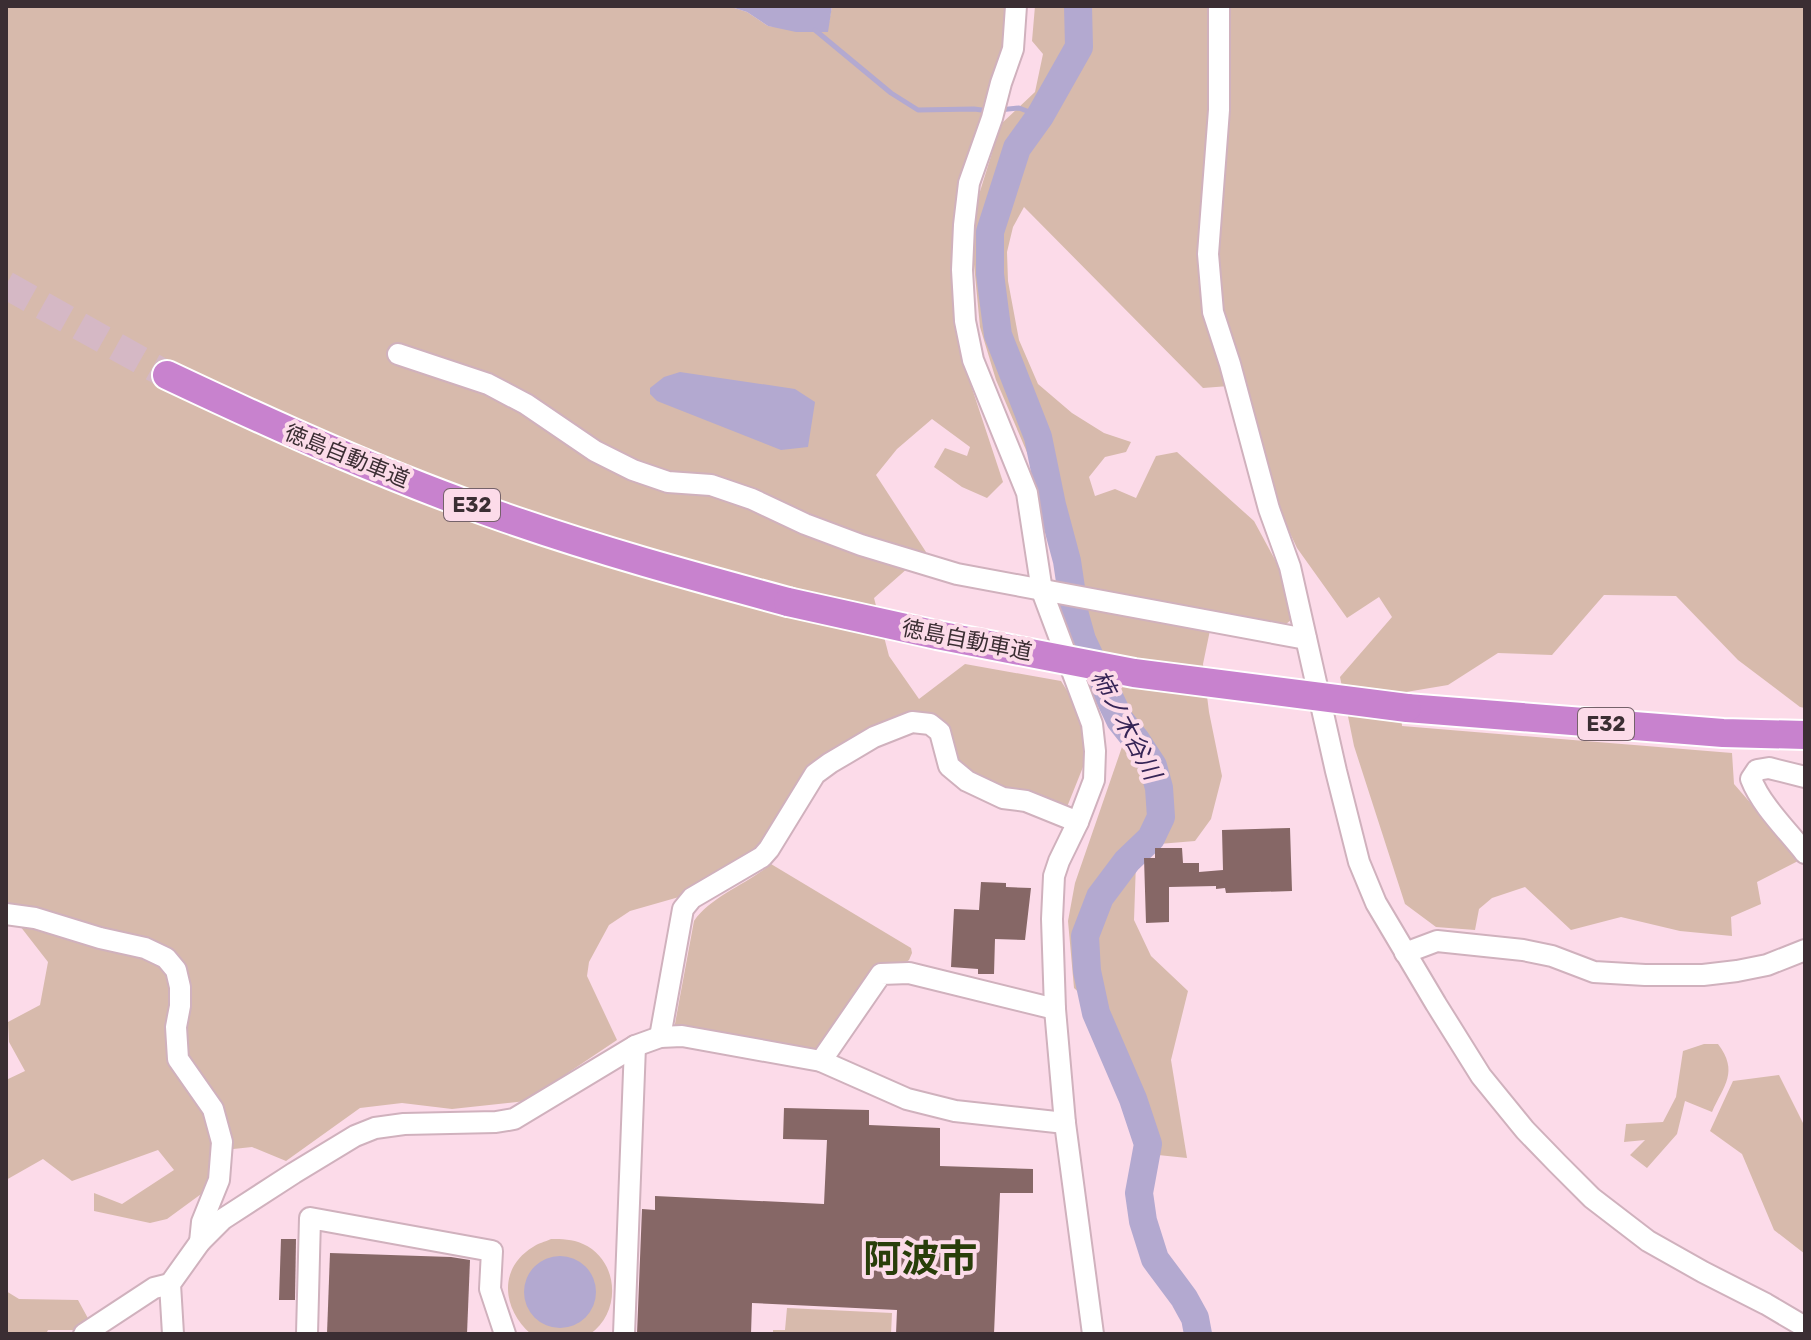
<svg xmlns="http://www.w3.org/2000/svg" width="1811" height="1340" font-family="Rubik,'Noto Sans JP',sans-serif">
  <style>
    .green { fill: #d7baac }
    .water { fill: #b3a9d0 }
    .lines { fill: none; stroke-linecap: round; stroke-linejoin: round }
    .stream { stroke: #b3a9d0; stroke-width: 5 }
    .river { stroke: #b3a9d0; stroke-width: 28 }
    .building { fill: #866766 }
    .highway-tunnel { stroke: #d5b8c5; stroke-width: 28; stroke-dasharray: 28 14; stroke-linecap: butt }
    .minor-casing { stroke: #d0b1bd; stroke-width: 24 }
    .highway-casing { stroke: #fff; stroke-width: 32 }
    .minor { stroke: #fff; stroke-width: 20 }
    .highway { stroke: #c882ce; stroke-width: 28 }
    .highway-bridge-casing { stroke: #fff; stroke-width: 32; stroke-linecap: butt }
    .highway-bridge { stroke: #c882ce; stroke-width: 28 }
    .labels { text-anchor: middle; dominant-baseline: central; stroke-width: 8; stroke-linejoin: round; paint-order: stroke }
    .shield { fill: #fcdbe9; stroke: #75626a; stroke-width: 2 }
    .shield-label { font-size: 20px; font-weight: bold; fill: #3b2e33 }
    .street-label { font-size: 22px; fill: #3b2e33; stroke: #fcdbe9 }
    .water-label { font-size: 24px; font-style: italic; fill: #362556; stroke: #fcdbe9 }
    .town-label { font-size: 38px; font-weight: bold; fill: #293e0a; stroke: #fcdbe9 }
  </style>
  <rect width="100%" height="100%" fill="#fcdbe9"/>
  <g class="green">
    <path d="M 6,6 L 728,6 L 747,12 L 768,26 L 827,32 L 832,6 L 1007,6 L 1004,38 L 953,267 L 955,325 L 963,361 L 1003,482 L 987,498 L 962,487 L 934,467 L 945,448 L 967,456 L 970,447 L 932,419 L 897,449 L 876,475 L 926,552 L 874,598 L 889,656 L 919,699 L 965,664 L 1061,681 L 1078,708 L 1084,733 L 1085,762 L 1067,807 L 1028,791 L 1008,789 L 975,778 L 957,760 L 947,730 L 928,713 L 872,728 L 833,750 L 802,774 L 779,817 L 758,847 L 686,895 L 630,911 L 609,925 L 589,962 L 587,976 L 617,1040 L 526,1101 L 452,1109 L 402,1103 L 360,1108 L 286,1161 L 252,1147 L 224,1150 L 208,1189 L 167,1219 L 150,1223 L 94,1211 L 94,1193 L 122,1204 L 174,1170 L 158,1150 L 72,1181 L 43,1159 L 6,1180 L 6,1080 L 25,1071 L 9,1042 L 8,1022 L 40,1005 L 48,962 L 6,908 Z"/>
    <path d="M 1035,6 L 1805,6 L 1805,708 L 1800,707 L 1738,660 L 1676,596 L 1604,595 L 1552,655 L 1498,653 L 1448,685 L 1400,693 L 1402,726 L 1732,753 L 1734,784 L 1800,860 L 1757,882 L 1761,904 L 1731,917 L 1732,936 L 1680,931 L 1621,917 L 1571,930 L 1525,887 L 1492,898 L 1479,909 L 1475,930 L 1436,927 L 1405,904 L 1354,746 L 1340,677 L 1392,617 L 1379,597 L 1347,618 L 1297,548 L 1272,495 L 1242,385 L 1203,388 L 1024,207 L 1013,227 L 1007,252 L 1008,281 L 1019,340 L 1038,384 L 1072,413 L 1104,433 L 1131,442 L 1126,452 L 1105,457 L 1089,477 L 1095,496 L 1115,489 L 1136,498 L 1156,456 L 1177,452 L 1254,521 L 1280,569 L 1291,620 L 1286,624 L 1214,611 L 1203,664 L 1209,712 L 1222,776 L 1211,819 L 1195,841 L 1159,844 L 1146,850 L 1136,862 L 1134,920 L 1151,956 L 1188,991 L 1171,1060 L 1187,1158 L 1158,1155 L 1105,1016 L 1074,988 L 1068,921 L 1075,883 L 1132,718 L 1089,638 L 1068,535 L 1029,457 L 996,380 L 980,327 L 973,254 L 977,201 L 1001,124 L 1035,92 L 1043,54 L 1032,41 Z"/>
    <path d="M 771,864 L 911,948 L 912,953 L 909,960 L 902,965 L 828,1043 L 814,1051 L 674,1029 L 694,921 C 711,896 748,884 771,864 Z"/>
    <path d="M 1704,1044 L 1718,1044 C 1739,1072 1724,1085 1712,1112 L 1685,1101 L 1677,1134 L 1647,1168 L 1630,1155 L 1645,1140 L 1624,1142 L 1626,1124 L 1663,1122 L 1676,1097 L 1683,1051 Z"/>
    <path d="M 1779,1075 L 1805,1127 L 1805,1254 L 1774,1230 L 1742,1154 L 1710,1131 L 1733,1081 Z"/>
    <path d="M 551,1239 C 562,1239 572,1239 583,1244 C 619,1260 622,1312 590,1334 L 531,1334 C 502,1309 498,1268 533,1247 C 538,1243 545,1242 551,1239 Z"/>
    <path d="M 6,1291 L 19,1299 L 78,1300 L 90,1322 L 74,1330 L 48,1330 L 46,1334 L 6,1334 Z"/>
    <path d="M 787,1308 L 892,1313 L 891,1334 L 773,1334 L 773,1330 L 785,1330 Z"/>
  </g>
  <g class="water">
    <path d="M 728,6 L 832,6 L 828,32 L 796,32 L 768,26 L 747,12 Z"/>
    <path d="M 680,372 L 795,389 L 815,402 L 808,447 L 781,450 L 657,401 L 650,394 L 650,388 L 664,377 Z"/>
    <circle cx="560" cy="1292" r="36"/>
  </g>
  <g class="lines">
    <g class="stream">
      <path d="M 815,30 L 891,93 L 918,110 L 974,109 L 989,111"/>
      <path d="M 999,110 L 1019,108 L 1040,116"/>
    </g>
    <path class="river" d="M 1078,6 L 1079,47 L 1040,116 L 1017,148 L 990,232 L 990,274 L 998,335 L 1038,437 L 1052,505 L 1067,561 L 1075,615 L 1082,640 L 1120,720 L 1136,740 L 1153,766 L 1159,788 L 1161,817 L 1151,838 L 1127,861 L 1100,897 L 1085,936 L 1087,971 L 1096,1013 L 1133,1099 L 1148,1144 L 1139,1193 L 1143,1221 L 1155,1259 L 1184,1298 L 1195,1318 L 1198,1334"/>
  </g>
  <g class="building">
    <path d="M 1290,828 L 1292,891 L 1226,893 L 1225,888 L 1216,889 L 1216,886 L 1169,887 L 1169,922 L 1146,923 L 1144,858 L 1155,858 L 1155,848 L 1182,848 L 1183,863 L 1199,863 L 1199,872 L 1223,870 L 1222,830 Z"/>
    <path d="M 981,882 L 1006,883 L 1006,887 L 1031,888 L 1025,940 L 995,939 L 994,974 L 978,974 L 978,969 L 951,967 L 954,909 L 979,910 Z"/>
    <path d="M 784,1108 L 869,1110 L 869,1125 L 940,1128 L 940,1166 L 1033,1169 L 1033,1193 L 1000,1193 L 994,1334 L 896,1334 L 897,1310 L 752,1303 L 751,1334 L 637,1334 L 642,1209 L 655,1210 L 655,1196 L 824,1204 L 827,1140 L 783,1139 Z"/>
    <path d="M 281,1239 L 296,1239 L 295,1300 L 279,1300 Z"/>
    <path d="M 330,1253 L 451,1257 L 470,1260 L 467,1334 L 327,1334 Z"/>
  </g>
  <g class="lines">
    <path class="highway-tunnel" d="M 6,285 L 167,375"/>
    <defs>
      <g id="minor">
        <path d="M 1016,6 L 1013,49 L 1001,83 L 992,118 L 969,183 L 964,225 L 962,270 L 965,321 L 973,360 L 1027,493 L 1042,591 L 1092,724 L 1095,751 L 1094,780 L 1078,822 L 1059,861 L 1054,876 L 1052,919 L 1055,1009 L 1065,1123 L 1093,1334"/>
        <path d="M 1219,6 L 1219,110 L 1208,254 L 1213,312 L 1230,364 L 1269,509 L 1290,567 L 1336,771 L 1359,862 L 1376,903 L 1436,1004 L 1481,1076 L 1525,1130 L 1557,1163 L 1592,1198 L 1648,1241 L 1703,1272 L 1766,1304 L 1805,1327"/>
        <path d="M 398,354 L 488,384 L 526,404 L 595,451 L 633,470 L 668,482 L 711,485 L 752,499 L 805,524 L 861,545 L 957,574 L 1306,639"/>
        <path d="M 1805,777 L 1769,768 L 1757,770 L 1751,779 C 1761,805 1787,830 1805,853"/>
        <path d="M 6,914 L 35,918 L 100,938 L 145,948 L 166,958 L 176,970 L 180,987 L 180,1006 L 176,1027 L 178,1059 L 213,1109 L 222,1142 L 219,1180 L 202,1222 L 200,1242"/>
        <path d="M 1405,953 L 1437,941 L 1523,950 L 1552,956 L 1594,972 L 1645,975 L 1703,975 L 1737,971 L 1767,965 L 1805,950"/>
        <path d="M 660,1037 L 683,909 L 692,898 L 762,857 L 769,849 L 815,774 L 830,763 L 874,737 L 912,722 L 930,724 L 940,732 L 949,766 L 967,781 L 1003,798 L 1026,801 L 1078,822"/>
        <path d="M 821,1061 L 881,974 L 909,973 L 1055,1009"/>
        <path d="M 84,1334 L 154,1288 L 170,1284"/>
        <path d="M 173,1334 L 170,1284 L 200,1242 L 223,1219 L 294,1173 L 355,1136 L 375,1128 L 404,1124 L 496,1122 L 514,1119 L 635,1046 L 660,1037 L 682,1036 L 821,1061 L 907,1099 L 955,1111 L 1065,1123"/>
        <path d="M 307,1334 L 310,1218 L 492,1251 L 490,1289 L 505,1334"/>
        <path d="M 624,1334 L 635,1046"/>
      </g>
      <g id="highway">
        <path d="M 167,375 C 277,427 388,477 503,517 C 597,550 692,576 788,602"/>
        <path d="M 1407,708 L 1723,733 L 1805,735"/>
      </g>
    </defs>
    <use href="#minor" class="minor-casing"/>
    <use href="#highway" class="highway-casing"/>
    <use href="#minor" class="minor"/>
    <use href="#highway" class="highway"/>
    <defs>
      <path id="highway-bridge" d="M 788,602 L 937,635 L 1134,673 L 1407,708"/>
    </defs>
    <use href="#highway-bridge" class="highway-bridge-casing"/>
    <use href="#highway-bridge" class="highway-bridge"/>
  </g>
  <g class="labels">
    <g class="shield">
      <rect x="444" y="489" width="56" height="32" rx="6"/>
      <rect x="1578" y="708" width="56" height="32" rx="6"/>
    </g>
    <g class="shield-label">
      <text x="472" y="505">E32</text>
      <text x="1606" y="724">E32</text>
    </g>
    <g class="street-label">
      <text transform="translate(347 456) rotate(22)">徳島自動車道</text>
      <text transform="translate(967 640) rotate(11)">徳島自動車道</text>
    </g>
    <g class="water-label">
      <text transform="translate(1126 725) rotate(62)">柿ノ木谷川</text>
    </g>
    <g class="town-label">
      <text x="920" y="1259">阿波市</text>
    </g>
  </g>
  <rect width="1811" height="1340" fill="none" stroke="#3b2e33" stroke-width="16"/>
</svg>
